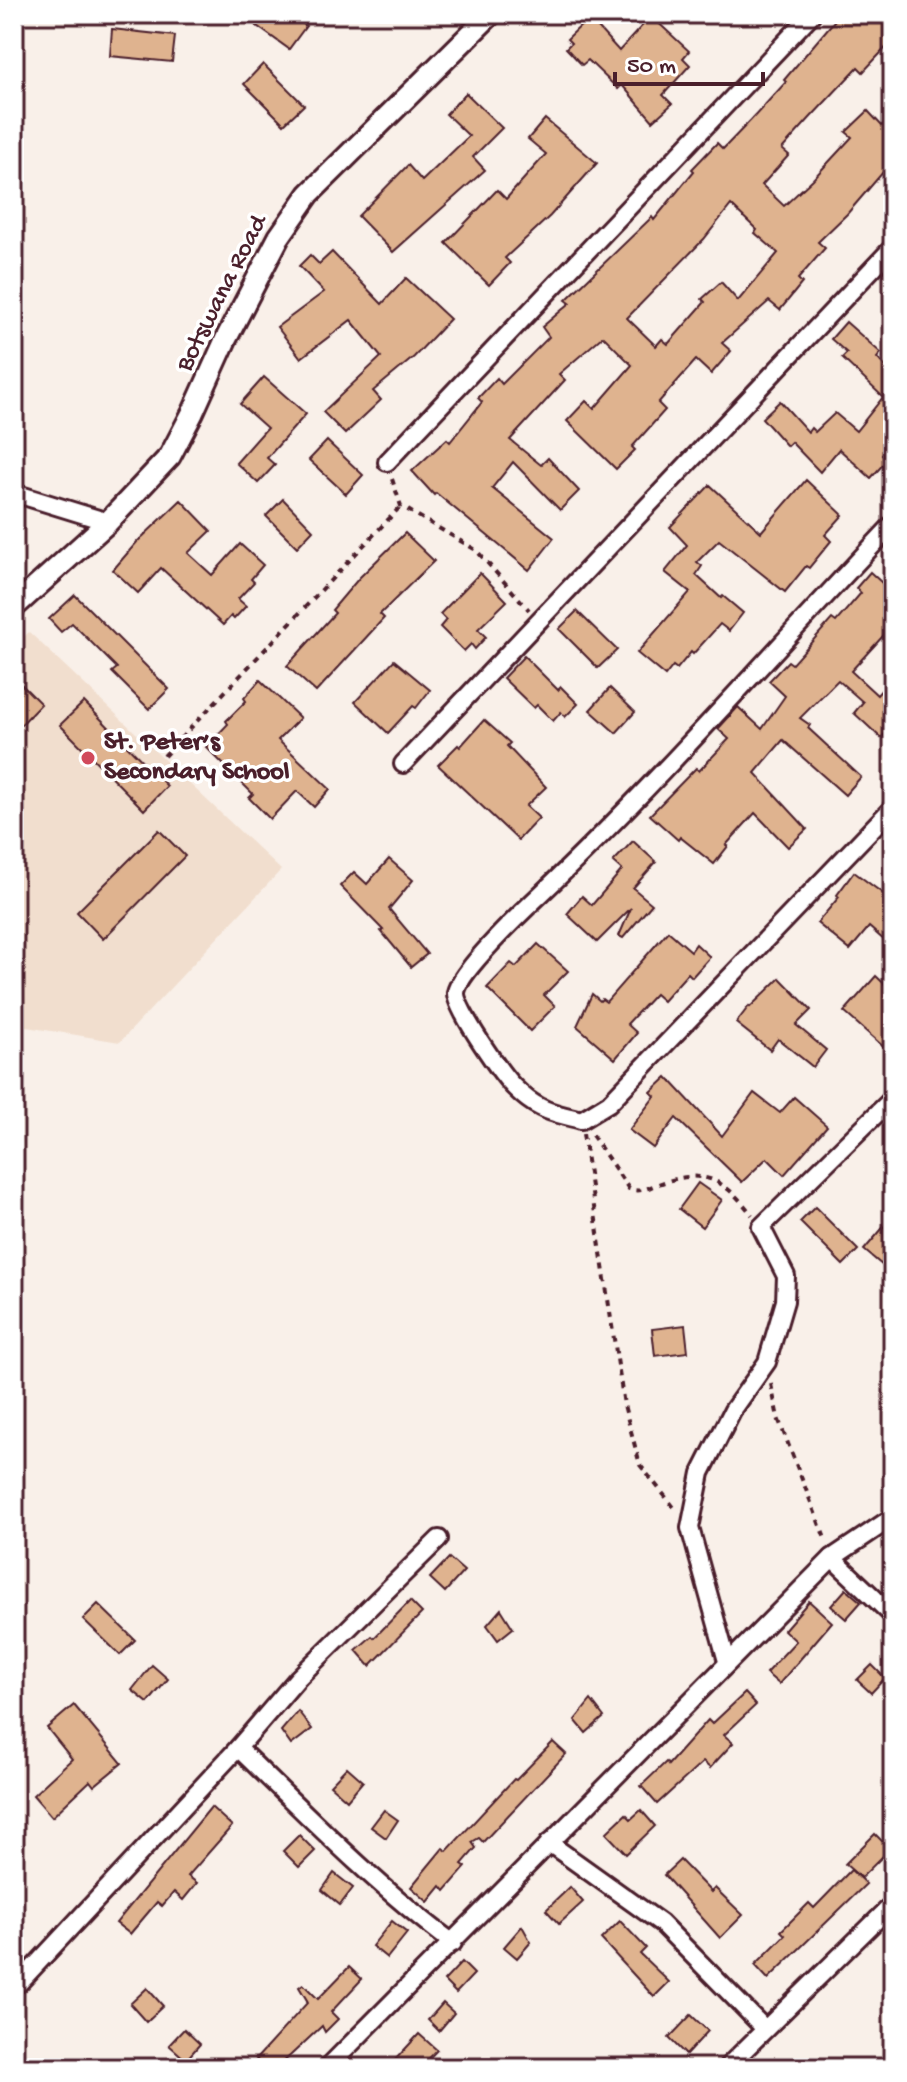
<svg xmlns="http://www.w3.org/2000/svg" width="907" height="2082" font-family="'Gochi Hand',sans-serif">
  <style>
    .built { fill: #f1dece }
    .building { fill: #dfb38f; stroke: #4a1f2b; stroke-width: 2; fill-rule: evenodd }
    .lines { fill: none; stroke-linecap: round; stroke-linejoin: round }
    .minor-casing { stroke: #4a1f2b; stroke-width: 22 }
    .tertiary-casing { stroke: #4a1f2b; stroke-width: 26 }
    .path { stroke: #4a1f2b; stroke-width: 4; stroke-dasharray: 6 6; stroke-linecap: butt }
    .minor { stroke: #fff; stroke-width: 16 }
    .tertiary { stroke: #fff; stroke-width: 20 }
    .poi-dot { fill: #d1495b; stroke: #fff; stroke-width: 3 }
    .labels { text-anchor: middle; dominant-baseline: central; stroke-width: 7; stroke-linejoin: round; paint-order: stroke }
    .street-label { font-size: 26px; fill: #4a1f2b; stroke: #fff }
    .poi-label { font-size: 26px; font-weight: bold; fill: #4a1f2b; stroke: #fff; text-anchor: start }
  </style>
  <rect width="100%" height="100%" fill="#f9f0e9"/>
  <filter id="ink" filterUnits="userSpaceOnUse"><feTurbulence type="fractalNoise" baseFrequency=".0125" numOctaves="2"/><feDisplacementMap in="SourceGraphic" scale="16" xChannelSelector="R" yChannelSelector="G"/><feConvolveMatrix kernelMatrix="1 2 1 2 8 2 1 2 1" color-interpolation-filters="sRGB"/></filter>
  <g filter="url(#ink)">
    <path class="built" d="M 29,632 L 281,870 L 120,1042 L 14,1025 L 14,646 Z"/>
    <g class="building">
      <path d="M 240,14 L 289,14 L 306,26 L 289,49 Z"/>
      <path d="M 840,14 L 893,14 L 893,40 L 863,72 L 858,67 L 811,117 L 782,149 L 789,155 L 762,185 L 784,206 L 813,179 L 852,137 L 846,132 L 868,111 L 882,126 L 893,114 L 893,180 L 884,171 L 847,214 L 818,242 L 825,248 L 798,279 L 802,283 L 780,310 L 769,301 L 722,343 L 731,351 L 711,374 L 696,360 L 658,403 L 665,410 L 632,447 L 635,450 L 616,469 L 567,421 L 586,401 L 594,409 L 632,365 L 603,336 L 559,374 L 565,380 L 510,440 L 541,465 L 548,458 L 579,491 L 560,510 L 513,462 L 492,488 L 554,538 L 529,570 L 436,493 L 434,495 L 412,471 L 447,439 L 450,442 L 482,402 L 478,398 L 497,378 L 502,384 L 549,337 L 542,327 L 570,303 L 566,300 L 652,217 L 654,220 L 694,171 L 692,169 L 717,143 L 723,149 L 751,120 L 786,82 L 784,80 ZM 731,205 L 757,230 L 755,233 L 778,253 L 738,301 L 721,282 L 702,299 L 705,302 L 668,344 L 662,339 L 656,346 L 627,318 L 704,239 Z"/>
      <path d="M 651,16 L 689,51 L 683,58 L 690,65 L 663,95 L 672,104 L 653,121 L 622,85 L 618,89 L 588,60 L 582,65 L 566,48 L 571,43 L 567,39 L 589,18 L 619,51 Z"/>
      <path d="M 112,29 L 175,36 L 172,62 L 110,56 Z"/>
      <path d="M 263,64 L 304,105 L 284,124 L 244,84 Z"/>
      <path d="M 466,93 L 502,128 L 473,157 L 485,170 L 393,252 L 358,216 L 408,165 L 422,181 L 469,136 L 446,114 Z"/>
      <path d="M 545,119 L 597,163 L 550,216 L 505,258 L 510,263 L 489,285 L 446,243 L 497,190 L 506,199 L 546,154 L 528,139 Z"/>
      <path d="M 332,252 L 382,304 L 406,278 L 450,319 L 414,357 L 373,391 L 381,400 L 345,434 L 323,412 L 381,357 L 351,320 L 301,358 L 277,327 L 324,292 L 299,266 L 310,255 L 319,264 Z"/>
      <path d="M 846,322 L 881,353 L 877,358 L 893,375 L 893,441 L 882,455 L 887,460 L 871,478 L 839,449 L 820,472 L 791,442 L 787,446 L 762,418 L 780,401 L 808,432 L 811,428 L 815,432 L 835,413 L 856,431 L 883,397 L 842,358 L 847,353 L 831,339 Z"/>
      <path d="M 264,377 L 306,414 L 267,458 L 275,465 L 258,483 L 236,463 L 267,428 L 240,404 Z"/>
      <path d="M 327,441 L 363,475 L 346,494 L 309,460 Z"/>
      <path d="M 806,480 L 843,515 L 825,535 L 831,541 L 809,568 L 806,566 L 785,592 L 719,540 L 697,562 L 702,566 L 696,575 L 721,598 L 723,596 L 743,613 L 729,631 L 720,624 L 693,654 L 691,652 L 677,669 L 673,666 L 665,676 L 637,653 L 690,592 L 665,572 L 687,545 L 670,527 L 710,485 L 761,532 Z"/>
      <path d="M 283,499 L 313,530 L 297,547 L 266,516 Z"/>
      <path d="M 181,500 L 211,531 L 188,553 L 212,575 L 240,544 L 263,565 L 251,579 L 254,582 L 238,599 L 246,606 L 234,619 L 231,616 L 223,625 L 161,568 L 138,593 L 113,570 L 137,542 Z"/>
      <path d="M 405,533 L 434,561 L 380,614 L 384,618 L 316,692 L 287,666 L 335,613 L 332,610 L 359,578 Z"/>
      <path d="M 870,572 L 893,593 L 893,643 L 884,635 L 851,671 L 877,695 L 893,677 L 893,725 L 881,738 L 854,713 L 863,702 L 838,680 L 800,718 L 810,725 L 808,728 L 861,777 L 845,795 L 783,740 L 755,773 L 807,829 L 788,847 L 755,813 L 726,845 L 728,846 L 714,864 L 680,837 L 678,840 L 650,815 L 696,768 L 699,771 L 729,739 L 718,729 L 738,707 L 762,729 L 785,696 L 769,681 L 788,661 L 792,664 L 832,619 L 836,622 L 861,593 L 856,588 Z"/>
      <path d="M 480,573 L 507,601 L 478,629 L 486,637 L 475,649 L 471,644 L 464,651 L 440,627 L 446,620 L 440,614 Z"/>
      <path d="M 75,595 L 169,689 L 149,709 L 112,672 L 117,668 L 72,623 L 61,632 L 49,619 Z"/>
      <path d="M 577,611 L 617,650 L 598,668 L 559,629 Z"/>
      <path d="M 524,656 L 558,690 L 561,687 L 578,704 L 565,717 L 561,712 L 553,721 L 537,705 L 534,708 L 503,678 Z"/>
      <path d="M 394,660 L 430,690 L 416,708 L 413,706 L 388,733 L 355,702 Z"/>
      <path d="M 14,677 L 41,704 L 14,732 Z"/>
      <path d="M 260,680 L 300,718 L 278,740 L 330,789 L 314,807 L 297,791 L 270,819 L 249,798 L 253,794 L 206,747 L 228,724 L 226,721 L 246,701 L 244,698 Z"/>
      <path d="M 610,688 L 635,712 L 616,733 L 590,710 Z"/>
      <path d="M 84,702 L 167,786 L 144,810 L 60,725 Z"/>
      <path d="M 484,720 L 510,743 L 507,746 L 546,787 L 526,806 L 539,818 L 518,840 L 438,765 L 458,745 L 460,747 Z"/>
      <path d="M 159,830 L 185,856 L 103,939 L 77,912 Z"/>
      <path d="M 633,841 L 656,862 L 633,888 L 652,904 L 623,938 L 619,936 L 631,908 L 597,942 L 567,914 L 582,896 L 592,905 L 622,870 L 613,862 Z"/>
      <path d="M 389,859 L 413,880 L 389,909 L 427,954 L 411,967 L 381,931 L 383,930 L 340,886 L 354,872 L 367,884 Z"/>
      <path d="M 854,872 L 893,901 L 893,948 L 869,927 L 850,950 L 817,923 L 839,897 L 837,895 Z"/>
      <path d="M 668,931 L 691,951 L 696,944 L 710,957 L 692,977 L 688,973 L 663,1001 L 655,994 L 627,1024 L 637,1033 L 615,1059 L 577,1026 L 592,994 L 600,1001 L 602,999 L 606,1002 Z"/>
      <path d="M 538,944 L 568,971 L 544,995 L 555,1006 L 530,1031 L 487,988 L 511,963 L 516,967 Z"/>
      <path d="M 876,976 L 893,992 L 893,1039 L 885,1048 L 844,1012 Z"/>
      <path d="M 780,978 L 811,1010 L 796,1025 L 826,1050 L 813,1067 L 778,1039 L 770,1050 L 736,1023 L 749,1006 L 750,1007 Z"/>
      <path d="M 667,1077 L 722,1136 L 754,1093 L 780,1113 L 794,1097 L 827,1126 L 784,1175 L 767,1158 L 742,1182 L 676,1118 L 653,1148 L 629,1130 L 655,1096 L 651,1092 Z"/>
      <path d="M 698,1183 L 722,1200 L 702,1227 L 679,1209 Z"/>
      <path d="M 815,1207 L 858,1250 L 843,1265 L 800,1222 Z"/>
      <path d="M 893,1216 L 893,1253 L 882,1265 L 864,1250 Z"/>
      <path d="M 685,1325 L 688,1352 L 655,1356 L 652,1329 Z"/>
      <path d="M 449,1558 L 464,1571 L 445,1592 L 430,1578 Z"/>
      <path d="M 846,1589 L 861,1602 L 846,1619 L 831,1606 Z"/>
      <path d="M 410,1601 L 422,1613 L 370,1666 L 356,1650 L 372,1636 L 374,1638 Z"/>
      <path d="M 809,1601 L 832,1622 L 779,1684 L 766,1673 L 796,1641 L 784,1630 Z"/>
      <path d="M 98,1604 L 135,1640 L 120,1655 L 83,1619 Z"/>
      <path d="M 501,1609 L 513,1628 L 498,1640 L 487,1625 Z"/>
      <path d="M 152,1665 L 168,1679 L 148,1703 L 132,1690 Z"/>
      <path d="M 872,1665 L 885,1678 L 871,1693 L 857,1680 Z"/>
      <path d="M 745,1693 L 756,1705 L 724,1735 L 733,1743 L 710,1768 L 703,1762 L 657,1804 L 641,1786 L 666,1762 L 668,1765 L 708,1720 L 712,1724 Z"/>
      <path d="M 591,1700 L 604,1717 L 586,1733 L 575,1720 Z"/>
      <path d="M 74,1705 L 122,1763 L 94,1786 L 90,1781 L 52,1817 L 33,1795 L 72,1759 L 47,1728 Z"/>
      <path d="M 298,1711 L 312,1729 L 291,1745 L 281,1731 Z"/>
      <path d="M 553,1742 L 566,1754 L 483,1842 L 479,1838 L 472,1842 L 476,1848 L 462,1864 L 466,1867 L 445,1891 L 441,1886 L 428,1902 L 411,1887 L 443,1848 L 447,1851 L 514,1779 L 516,1780 Z"/>
      <path d="M 347,1767 L 363,1781 L 347,1800 L 330,1785 Z"/>
      <path d="M 211,1807 L 232,1826 L 188,1876 L 197,1883 L 183,1900 L 174,1892 L 162,1906 L 157,1902 L 130,1934 L 116,1923 Z"/>
      <path d="M 384,1810 L 398,1820 L 386,1838 L 371,1827 Z"/>
      <path d="M 641,1810 L 655,1826 L 626,1854 L 606,1833 L 626,1814 L 631,1819 Z"/>
      <path d="M 875,1834 L 890,1849 L 861,1878 L 845,1864 Z"/>
      <path d="M 299,1835 L 315,1851 L 299,1867 L 283,1851 Z"/>
      <path d="M 680,1860 L 711,1892 L 715,1888 L 743,1915 L 720,1938 L 664,1875 Z"/>
      <path d="M 851,1870 L 866,1884 L 768,1979 L 755,1965 L 785,1935 L 781,1931 L 809,1903 L 814,1908 Z"/>
      <path d="M 334,1873 L 353,1888 L 340,1905 L 322,1890 Z"/>
      <path d="M 570,1887 L 583,1902 L 559,1924 L 546,1910 Z"/>
      <path d="M 392,1921 L 407,1933 L 387,1958 L 372,1946 Z"/>
      <path d="M 620,1921 L 646,1948 L 640,1954 L 669,1982 L 654,1997 L 601,1939 Z"/>
      <path d="M 522,1926 L 531,1942 L 517,1958 L 504,1947 Z"/>
      <path d="M 462,1962 L 474,1974 L 456,1993 L 444,1981 Z"/>
      <path d="M 349,1967 L 362,1979 L 331,2012 L 338,2019 L 325,2032 L 322,2026 L 277,2068 L 266,2068 L 256,2059 L 308,2002 L 299,1987 L 303,1984 L 318,1999 Z"/>
      <path d="M 147,1988 L 163,2006 L 146,2022 L 130,2004 Z"/>
      <path d="M 443,2003 L 454,2013 L 439,2031 L 428,2020 Z"/>
      <path d="M 691,2015 L 708,2031 L 686,2055 L 669,2038 Z"/>
      <path d="M 184,2029 L 200,2044 L 186,2060 L 169,2045 Z"/>
      <path d="M 419,2034 L 437,2050 L 420,2068 L 404,2068 L 395,2060 Z"/>
    </g>
    <g class="lines">
      <defs>
        <g id="minor">
          <path d="M 387,462 L 812,14"/>
          <path d="M 14,493 L 108,522"/>
          <path d="M 893,524 C 776,647 665,776 542,893 C 525,909 457,973 456,993 C 455,1008 503,1077 516,1089 C 523,1096 532,1103 540,1107 C 552,1114 568,1116 581,1120 L 609,1103 L 893,807"/>
          <path d="M 403,764 L 893,247"/>
          <path d="M 832,1558 L 893,1616"/>
          <path d="M 727,1661 L 690,1528 L 701,1473 L 733,1410 L 767,1362 L 785,1301 L 786,1276 L 761,1227 L 893,1098"/>
          <path d="M 238,1748 C 307,1815 375,1885 453,1943"/>
          <path d="M 549,1843 L 661,1923 L 765,2029"/>
          <path d="M 19,1983 L 238,1748 L 298,1678 L 439,1539"/>
          <path d="M 327,2068 L 832,1558 L 893,1517"/>
          <path d="M 726,2068 L 893,1904"/>
        </g>
        <path id="tertiary" d="M 14,607 L 108,522 L 170,456 L 193,412 L 226,339 L 279,237 L 309,194 L 491,14"/>
      </defs>
      <use href="#minor" class="minor-casing"/>
      <use href="#tertiary" class="tertiary-casing"/>
      <g class="path">
        <path d="M 392,479 L 401,506 L 476,550 L 529,610"/>
        <path d="M 164,756 L 401,506"/>
        <path d="M 583,1134 L 624,1405 L 640,1465 L 677,1511"/>
        <path d="M 592,1135 L 629,1189 C 639,1192 644,1190 653,1186 C 700,1168 722,1175 752,1215"/>
        <path d="M 771,1384 L 778,1418 L 826,1541"/>
      </g>
      <use href="#minor" class="minor"/>
      <use href="#tertiary" class="tertiary"/>
    </g>
  </g>
  <circle class="poi-dot" cx="88" cy="758" r="8"/>
  <g class="labels">
    <g class="street-label">
      <text transform="translate(223 294) rotate(-63)">Botswana Road</text>
    </g>
    <g class="poi-label">
      <text x="104" y="743">St. Peter’s<tspan x="104" dy="30">Secondary School</tspan></text>
    </g>
  </g>
  <rect width="907" height="2082" fill="none" stroke="#fff" stroke-width="48"/>
  <rect x="24" y="24" width="859" height="2034" fill="none" stroke="#4a1f2b" stroke-width="3" filter="url(#ink)"/>
  <path d="M615 72v12h148v-12" fill="none" stroke="#4a1f2b" stroke-width="4"/>
  <text x="627" y="72" font-size="24" fill="#4a1f2b" stroke="#ffffff" stroke-width="6" paint-order="stroke">50 m</text>
</svg>
